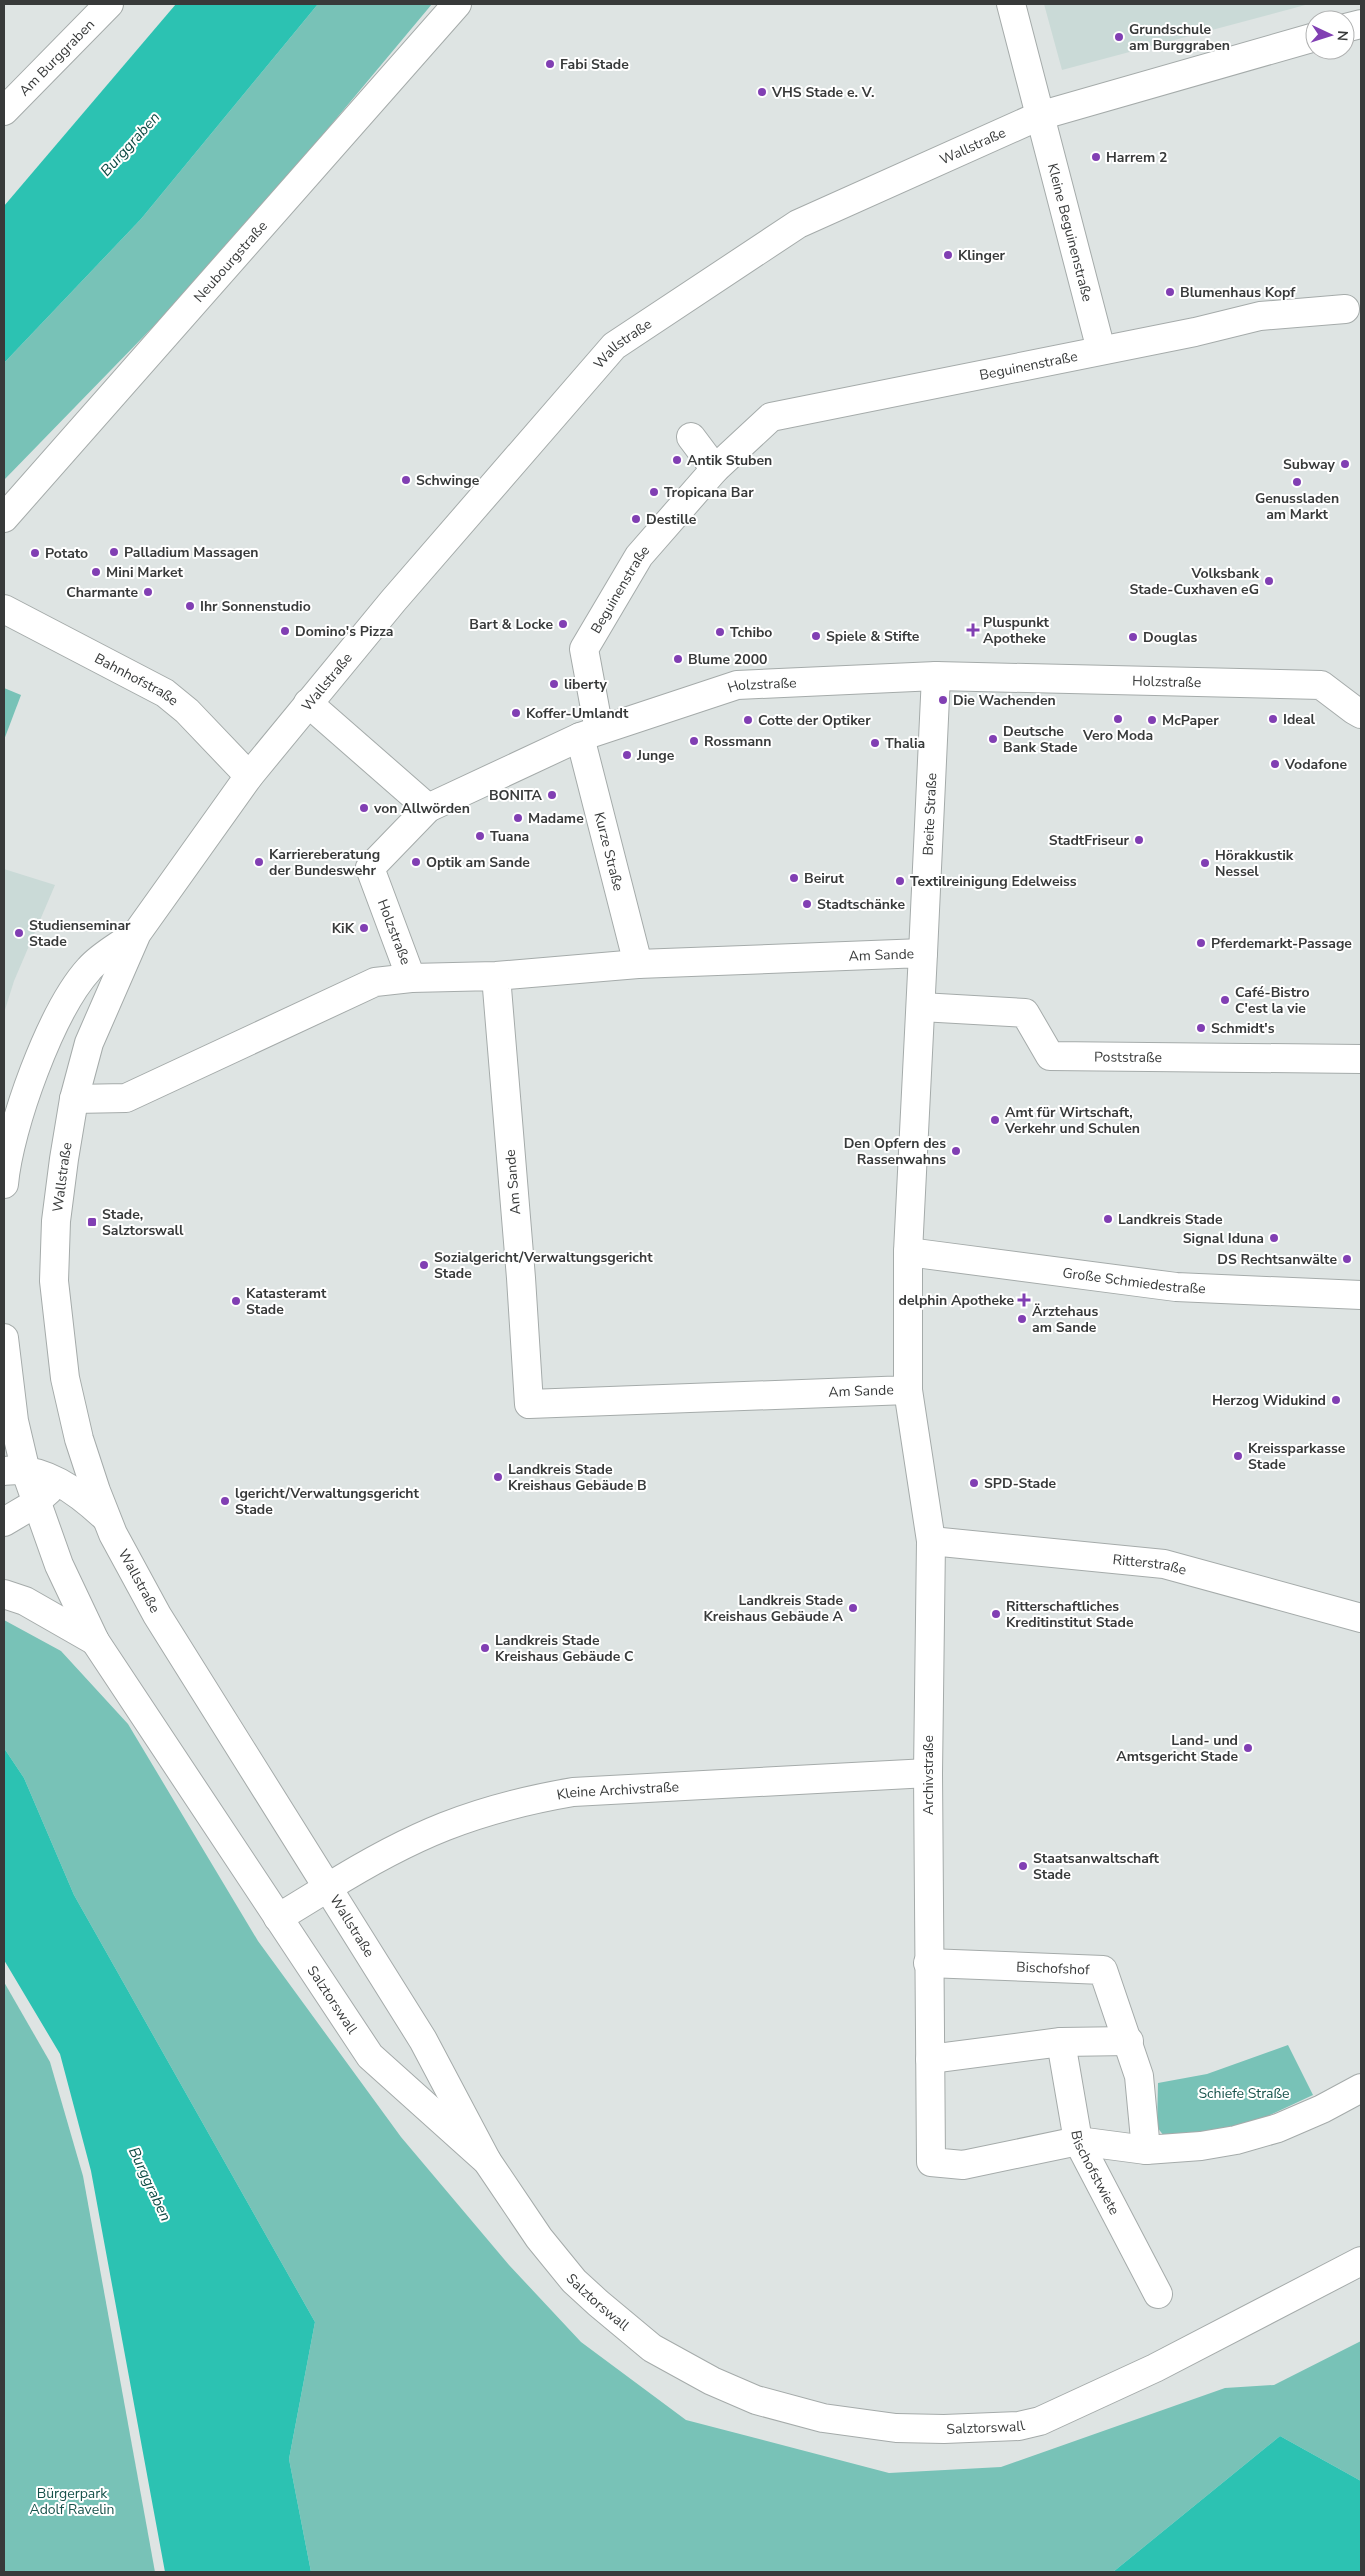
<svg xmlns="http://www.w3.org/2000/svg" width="1365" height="2576" font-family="'Nunito Sans',sans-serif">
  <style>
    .built { fill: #cadad7 }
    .green { fill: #78c2b7 }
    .water { fill: #2cc2b2 }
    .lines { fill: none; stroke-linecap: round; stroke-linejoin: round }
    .pedestrian-casing { stroke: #a5abaa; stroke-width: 30 }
    .minor-casing { stroke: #a5abaa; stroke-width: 30 }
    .secondary-casing { stroke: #a5abaa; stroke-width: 30 }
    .pedestrian { stroke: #fff; stroke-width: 28 }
    .minor { stroke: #fff; stroke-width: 28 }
    .secondary { stroke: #fff; stroke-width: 28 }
    .poi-dot { fill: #813fb3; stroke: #fff; stroke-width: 2 }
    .labels { text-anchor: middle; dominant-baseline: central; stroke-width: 4; stroke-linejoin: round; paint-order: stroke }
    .poi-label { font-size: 14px; font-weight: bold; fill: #383a3a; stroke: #fff; text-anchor: start }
    .street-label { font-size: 14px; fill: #383a3a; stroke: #fff }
    .park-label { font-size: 14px; fill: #17524b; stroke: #fff }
    .water-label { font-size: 15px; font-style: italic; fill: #0d4b44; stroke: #fff }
  </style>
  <rect width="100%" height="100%" fill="#dee4e3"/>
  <g class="built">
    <path d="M 1044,4 L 1309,4 L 1062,70 Z"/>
    <path d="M 4,869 L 55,885 L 14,981 L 4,1013 Z"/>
  </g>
  <g class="green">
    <path d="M 318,4 L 432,4 L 218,260 L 4,480 L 4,363 L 141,219 Z"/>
    <path d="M 4,688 L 21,695 L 4,740 Z"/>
    <path d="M 4,1620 L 61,1651 L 128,1724 L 258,1941 L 401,2137 L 509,2265 L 581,2342 L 686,2420 L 889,2473 L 1001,2467 L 1225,2388 L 1274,2385 L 1361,2341 L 1361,2481 L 1280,2436 L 1113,2572 L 311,2572 L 289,2459 L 315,2322 L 74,1895 L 24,1778 L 4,1748 Z"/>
    <path d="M 4,1982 L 50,2062 L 83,2176 L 155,2572 L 4,2572 Z"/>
    <path d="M 1288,2045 L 1313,2095 L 1255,2122 L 1214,2132 L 1164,2136 L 1157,2127 L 1158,2083 L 1207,2074 Z"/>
  </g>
  <g class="water">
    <path d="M 176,4 L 318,4 L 141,219 L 4,363 L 4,206 Z"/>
    <path d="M 4,1748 L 24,1778 L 74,1895 L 315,2322 L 289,2459 L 311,2572 L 165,2572 L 91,2171 L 60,2054 L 4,1960 Z"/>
    <path d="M 1280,2436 L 1361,2481 L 1361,2572 L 1113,2572 Z"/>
  </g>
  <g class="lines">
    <defs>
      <g id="pedestrian">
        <path d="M 308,703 L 428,808"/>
        <path id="s1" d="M 599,730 L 584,649 L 639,556 L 715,469"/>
        <path id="s2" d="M 580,737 L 638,964"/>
        <path id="s3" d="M 923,953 L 936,676"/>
        <path id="s4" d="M 411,978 L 370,868 L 428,808 L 580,737 L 737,685 L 936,676 L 1321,685 L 1354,710 L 1361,714"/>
      </g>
      <g id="minor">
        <path id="s5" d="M 1011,4 L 1101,350"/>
        <path id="s6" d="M 4,111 L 109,4"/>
        <path id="s7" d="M 691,437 L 715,469 L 771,417 L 1195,332 L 1260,316 L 1345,309"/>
        <path id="s8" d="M 4,518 L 457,4"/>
        <path id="s9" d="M 4,609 L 165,693 L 187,711 L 249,776"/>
        <path id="s10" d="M 921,1007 L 1025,1013 L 1050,1056 L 1361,1059"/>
        <path id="s11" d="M 74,1099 L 126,1098 L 375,982 L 411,978 L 496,976 L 638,964 L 923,953 L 908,1252 L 908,1390 L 529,1404 L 521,1278 L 496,976"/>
        <path id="s12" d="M 908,1252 L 1176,1287 L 1361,1295"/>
        <path d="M 908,1390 L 931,1541 L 928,1773 L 931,2162 L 963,2165 L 1078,2141 L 1146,2150 L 1201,2146 L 1236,2140 L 1278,2128 L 1322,2109 L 1361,2088"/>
        <path id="s13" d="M 931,1541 L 1164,1564 L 1361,1618"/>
        <path id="s14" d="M 327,1888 C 412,1835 474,1809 573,1792 L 928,1773"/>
        <path id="s15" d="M 928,1963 L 1103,1970 L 1139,2076 L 1146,2150"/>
        <path id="s16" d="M 1061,2042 L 1078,2141 L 1158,2294"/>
        <path d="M 930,2059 L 1061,2042 L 1129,2041"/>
      </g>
      <g id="secondary">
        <path d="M 1345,28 L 1361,24"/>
        <path d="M 4,1184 C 9,1127 51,1011 89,969 C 101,955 121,945 135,934"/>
        <path id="s17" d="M 4,1338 L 14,1421 L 26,1472 L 59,1565 L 95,1641 L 370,2056 L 487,2161 L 539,2238 L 574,2281 L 598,2303 L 652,2348 L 712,2381 L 756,2400 L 823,2418 L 896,2428 L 944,2429 L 1019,2426 L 1040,2421 L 1155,2368 L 1361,2261"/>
        <path d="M 4,1471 C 43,1465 78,1492 105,1517"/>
        <path d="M 4,1522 L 31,1506 L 49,1490"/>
        <path d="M 4,1594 L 25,1601 L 95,1641"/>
        <path d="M 278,1918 L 327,1888"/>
        <path id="s18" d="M 487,2161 L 423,2040 L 157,1615 L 113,1534 L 96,1491 L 79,1439 L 65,1378 L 54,1281 L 56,1221 L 64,1159 L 74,1099 L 89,1043 L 137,933 L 249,776 L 393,601 L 614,346 L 798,224 L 1039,116 L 1315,37"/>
      </g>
    </defs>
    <use href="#pedestrian" class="pedestrian-casing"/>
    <use href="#minor" class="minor-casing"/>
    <use href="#secondary" class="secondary-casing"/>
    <use href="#pedestrian" class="pedestrian"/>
    <use href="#minor" class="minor"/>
    <use href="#secondary" class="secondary"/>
  </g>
  <g class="poi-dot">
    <circle cx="1119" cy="37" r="5"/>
    <circle cx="550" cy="64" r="5"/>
    <circle cx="762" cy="92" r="5"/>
    <circle cx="1096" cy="157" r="5"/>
    <circle cx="948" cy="255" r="5"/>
    <circle cx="1170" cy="292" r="5"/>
    <circle cx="677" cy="460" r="5"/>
    <circle cx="1345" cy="464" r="5"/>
    <circle cx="406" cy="480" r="5"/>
    <circle cx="1297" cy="482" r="5"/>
    <circle cx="654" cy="492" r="5"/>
    <circle cx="636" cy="519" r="5"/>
    <circle cx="114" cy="552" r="5"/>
    <circle cx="35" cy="553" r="5"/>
    <circle cx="96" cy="572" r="5"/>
    <circle cx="1269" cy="581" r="5"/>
    <circle cx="148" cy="592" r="5"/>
    <circle cx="190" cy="606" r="5"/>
    <circle cx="563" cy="624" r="5"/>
    <path d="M970.5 622.5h5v5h5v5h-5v5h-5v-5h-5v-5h5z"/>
    <circle cx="285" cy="631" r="5"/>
    <circle cx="720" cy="632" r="5"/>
    <circle cx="816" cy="636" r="5"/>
    <circle cx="1133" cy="637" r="5"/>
    <circle cx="678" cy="659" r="5"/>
    <circle cx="554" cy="684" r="5"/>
    <circle cx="943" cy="700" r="5"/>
    <circle cx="516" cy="713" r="5"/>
    <circle cx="1118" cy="719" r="5"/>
    <circle cx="1273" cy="719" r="5"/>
    <circle cx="748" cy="720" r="5"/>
    <circle cx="1152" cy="720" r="5"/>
    <circle cx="993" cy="739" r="5"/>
    <circle cx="694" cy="741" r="5"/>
    <circle cx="875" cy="743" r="5"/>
    <circle cx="627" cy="755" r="5"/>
    <circle cx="1275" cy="764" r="5"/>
    <circle cx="552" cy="795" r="5"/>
    <circle cx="364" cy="808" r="5"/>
    <circle cx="518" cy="818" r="5"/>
    <circle cx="480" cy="836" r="5"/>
    <circle cx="1139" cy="840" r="5"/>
    <circle cx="259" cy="862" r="5"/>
    <circle cx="416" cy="862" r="5"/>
    <circle cx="1205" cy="863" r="5"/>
    <circle cx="794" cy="878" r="5"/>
    <circle cx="900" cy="881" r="5"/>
    <circle cx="807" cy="904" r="5"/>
    <circle cx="364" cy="928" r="5"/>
    <circle cx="19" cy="933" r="5"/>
    <circle cx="1201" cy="943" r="5"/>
    <circle cx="1225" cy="1000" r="5"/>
    <circle cx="1201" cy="1028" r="5"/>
    <circle cx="995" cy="1120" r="5"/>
    <circle cx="956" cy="1151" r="5"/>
    <circle cx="1108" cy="1219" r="5"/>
    <rect x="87" y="1217" width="10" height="10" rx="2.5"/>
    <circle cx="1274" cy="1238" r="5"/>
    <circle cx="1347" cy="1259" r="5"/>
    <circle cx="424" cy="1265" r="5"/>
    <path d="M1021.5 1292.5h5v5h5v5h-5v5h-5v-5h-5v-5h5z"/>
    <circle cx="236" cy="1301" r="5"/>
    <circle cx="1022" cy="1319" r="5"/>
    <circle cx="1336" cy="1400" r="5"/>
    <circle cx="1238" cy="1456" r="5"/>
    <circle cx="498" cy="1477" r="5"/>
    <circle cx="974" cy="1483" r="5"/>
    <circle cx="225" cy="1501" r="5"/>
    <circle cx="853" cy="1608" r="5"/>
    <circle cx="996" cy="1614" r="5"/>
    <circle cx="485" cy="1648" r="5"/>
    <circle cx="1248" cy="1748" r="5"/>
    <circle cx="1023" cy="1866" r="5"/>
  </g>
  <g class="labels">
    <g class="poi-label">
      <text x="1129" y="29">Grundschule<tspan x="1129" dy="16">am Burggraben</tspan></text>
      <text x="560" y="64">Fabi Stade</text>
      <text x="772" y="92">VHS Stade e. V.</text>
      <text x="1106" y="157">Harrem 2</text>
      <text x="958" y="255">Klinger</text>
      <text x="1180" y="292">Blumenhaus Kopf</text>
      <text x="687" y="460">Antik Stuben</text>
      <text x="1335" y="464" text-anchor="end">Subway</text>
      <text x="416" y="480">Schwinge</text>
      <text x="664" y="492">Tropicana Bar</text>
      <text x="1297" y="498" text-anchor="middle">Genussladen<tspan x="1297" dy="16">am Markt</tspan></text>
      <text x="646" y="519">Destille</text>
      <text x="124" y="552">Palladium Massagen</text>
      <text x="45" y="553">Potato</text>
      <text x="106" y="572">Mini Market</text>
      <text x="1259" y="573" text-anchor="end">Volksbank<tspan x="1259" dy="16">Stade-Cuxhaven eG</tspan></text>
      <text x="138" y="592" text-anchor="end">Charmante</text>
      <text x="200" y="606">Ihr Sonnenstudio</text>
      <text x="983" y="622">Pluspunkt<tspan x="983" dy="16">Apotheke</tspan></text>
      <text x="553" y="624" text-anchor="end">Bart &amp; Locke</text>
      <text x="295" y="631">Domino's Pizza</text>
      <text x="730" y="632">Tchibo</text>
      <text x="826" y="636">Spiele &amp; Stifte</text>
      <text x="1143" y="637">Douglas</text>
      <text x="688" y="659">Blume 2000</text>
      <text x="564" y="684">liberty</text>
      <text x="953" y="700">Die Wachenden</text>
      <text x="526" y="713">Koffer-Umlandt</text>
      <text x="1283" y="719">Ideal</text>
      <text x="758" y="720">Cotte der Optiker</text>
      <text x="1162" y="720">McPaper</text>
      <text x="1003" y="731">Deutsche<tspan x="1003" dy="16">Bank Stade</tspan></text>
      <text x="1118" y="735" text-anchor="middle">Vero Moda</text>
      <text x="704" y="741">Rossmann</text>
      <text x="885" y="743">Thalia</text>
      <text x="637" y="755">Junge</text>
      <text x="1285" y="764">Vodafone</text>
      <text x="542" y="795" text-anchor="end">BONITA</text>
      <text x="374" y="808">von Allwörden</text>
      <text x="528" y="818">Madame</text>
      <text x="490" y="836">Tuana</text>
      <text x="1129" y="840" text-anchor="end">StadtFriseur</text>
      <text x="269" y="854">Karriereberatung<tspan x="269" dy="16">der Bundeswehr</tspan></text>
      <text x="1215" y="855">Hörakkustik<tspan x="1215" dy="16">Nessel</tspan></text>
      <text x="426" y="862">Optik am Sande</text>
      <text x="804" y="878">Beirut</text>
      <text x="910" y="881">Textilreinigung Edelweiss</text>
      <text x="817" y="904">Stadtschänke</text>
      <text x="29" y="925">Studienseminar<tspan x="29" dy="16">Stade</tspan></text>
      <text x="354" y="928" text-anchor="end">KiK</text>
      <text x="1211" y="943">Pferdemarkt-Passage</text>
      <text x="1235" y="992">Café-Bistro<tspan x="1235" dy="16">C'est la vie</tspan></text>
      <text x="1211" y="1028">Schmidt's</text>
      <text x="1005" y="1112">Amt für Wirtschaft,<tspan x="1005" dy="16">Verkehr und Schulen</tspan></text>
      <text x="946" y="1143" text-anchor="end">Den Opfern des<tspan x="946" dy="16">Rassenwahns</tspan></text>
      <text x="102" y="1214">Stade,<tspan x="102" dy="16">Salztorswall</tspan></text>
      <text x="1118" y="1219">Landkreis Stade</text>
      <text x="1264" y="1238" text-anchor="end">Signal Iduna</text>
      <text x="434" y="1257">Sozialgericht/Verwaltungsgericht<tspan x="434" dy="16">Stade</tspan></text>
      <text x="1337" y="1259" text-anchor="end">DS Rechtsanwälte</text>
      <text x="246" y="1293">Katasteramt<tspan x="246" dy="16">Stade</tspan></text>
      <text x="1014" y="1300" text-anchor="end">delphin Apotheke</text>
      <text x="1032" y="1311">Ärztehaus<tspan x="1032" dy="16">am Sande</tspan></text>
      <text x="1326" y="1400" text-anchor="end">Herzog Widukind</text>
      <text x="1248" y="1448">Kreissparkasse<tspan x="1248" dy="16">Stade</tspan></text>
      <text x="508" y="1469">Landkreis Stade<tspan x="508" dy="16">Kreishaus Gebäude B</tspan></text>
      <text x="984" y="1483">SPD-Stade</text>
      <text x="235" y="1493">lgericht/Verwaltungsgericht<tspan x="235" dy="16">Stade</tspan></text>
      <text x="843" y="1600" text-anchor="end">Landkreis Stade<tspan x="843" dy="16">Kreishaus Gebäude A</tspan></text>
      <text x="1006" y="1606">Ritterschaftliches<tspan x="1006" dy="16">Kreditinstitut Stade</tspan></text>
      <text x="495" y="1640">Landkreis Stade<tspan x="495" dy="16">Kreishaus Gebäude C</tspan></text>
      <text x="1238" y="1740" text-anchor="end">Land- und<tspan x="1238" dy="16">Amtsgericht Stade</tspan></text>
      <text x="1033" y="1858">Staatsanwaltschaft<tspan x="1033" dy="16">Stade</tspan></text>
    </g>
    <g class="street-label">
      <text stroke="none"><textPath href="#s6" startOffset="75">Am Burggraben</textPath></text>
      <text stroke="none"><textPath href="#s18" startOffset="2522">Wallstraße</textPath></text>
      <text stroke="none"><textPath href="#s5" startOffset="236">Kleine Beguinenstraße</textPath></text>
      <text stroke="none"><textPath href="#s8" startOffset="342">Neubourgstraße</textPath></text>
      <text stroke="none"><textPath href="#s18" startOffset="2118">Wallstraße</textPath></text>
      <text stroke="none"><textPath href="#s7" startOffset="379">Beguinenstraße</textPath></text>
      <text stroke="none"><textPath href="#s1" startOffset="152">Beguinenstraße</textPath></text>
      <text stroke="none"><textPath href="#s9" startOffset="150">Bahnhofstraße</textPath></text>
      <text stroke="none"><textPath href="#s4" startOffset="964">Holzstraße</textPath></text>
      <text stroke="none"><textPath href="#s18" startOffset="1668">Wallstraße</textPath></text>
      <text stroke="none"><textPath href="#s4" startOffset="559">Holzstraße</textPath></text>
      <text stroke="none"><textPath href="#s3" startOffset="139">Breite Straße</textPath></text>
      <text stroke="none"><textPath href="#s2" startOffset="118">Kurze Straße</textPath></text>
      <text transform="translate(394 932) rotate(69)">Holzstraße</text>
      <text stroke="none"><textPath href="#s11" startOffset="834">Am Sande</textPath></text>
      <text stroke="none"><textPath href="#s10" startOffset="232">Poststraße</textPath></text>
      <text stroke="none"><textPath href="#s18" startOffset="1096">Wallstraße</textPath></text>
      <text transform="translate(513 1182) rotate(-95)">Am Sande</text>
      <text stroke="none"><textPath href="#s12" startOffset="228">Große Schmiedestraße</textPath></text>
      <text transform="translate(861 1391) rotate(-2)">Am Sande</text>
      <text stroke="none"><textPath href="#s13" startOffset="220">Ritterstraße</textPath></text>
      <text transform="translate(139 1581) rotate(61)">Wallstraße</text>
      <text transform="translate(928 1775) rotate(-90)">Archivstraße</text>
      <text stroke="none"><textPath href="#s14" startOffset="311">Kleine Archivstraße</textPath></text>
      <text transform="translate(352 1926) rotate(58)">Wallstraße</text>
      <text stroke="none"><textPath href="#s15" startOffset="125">Bischofshof</textPath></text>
      <text stroke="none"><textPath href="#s17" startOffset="749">Salztorswall</textPath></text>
      <text stroke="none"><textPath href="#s16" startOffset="136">Bischofstwiete</textPath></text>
      <text stroke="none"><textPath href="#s17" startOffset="1154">Salztorswall</textPath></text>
      <text stroke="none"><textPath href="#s17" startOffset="1574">Salztorswall</textPath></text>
    </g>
    <g class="park-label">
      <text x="1244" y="2093">Schiefe Straße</text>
      <text x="72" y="2493">Bürgerpark<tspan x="72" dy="16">Adolf Ravelin</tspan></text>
    </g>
    <g class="water-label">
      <text transform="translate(130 144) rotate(-48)">Burggraben</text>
      <text transform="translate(150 2184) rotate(65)">Burggraben</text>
    </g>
  </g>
  <rect width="1365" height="2576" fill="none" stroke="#383a3a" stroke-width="10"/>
  <g transform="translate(1330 35) rotate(94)"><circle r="24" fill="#ffffff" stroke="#afb0b0"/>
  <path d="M0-4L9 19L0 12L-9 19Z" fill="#813fb3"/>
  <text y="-8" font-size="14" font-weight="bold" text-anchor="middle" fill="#383a3a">N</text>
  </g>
</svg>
